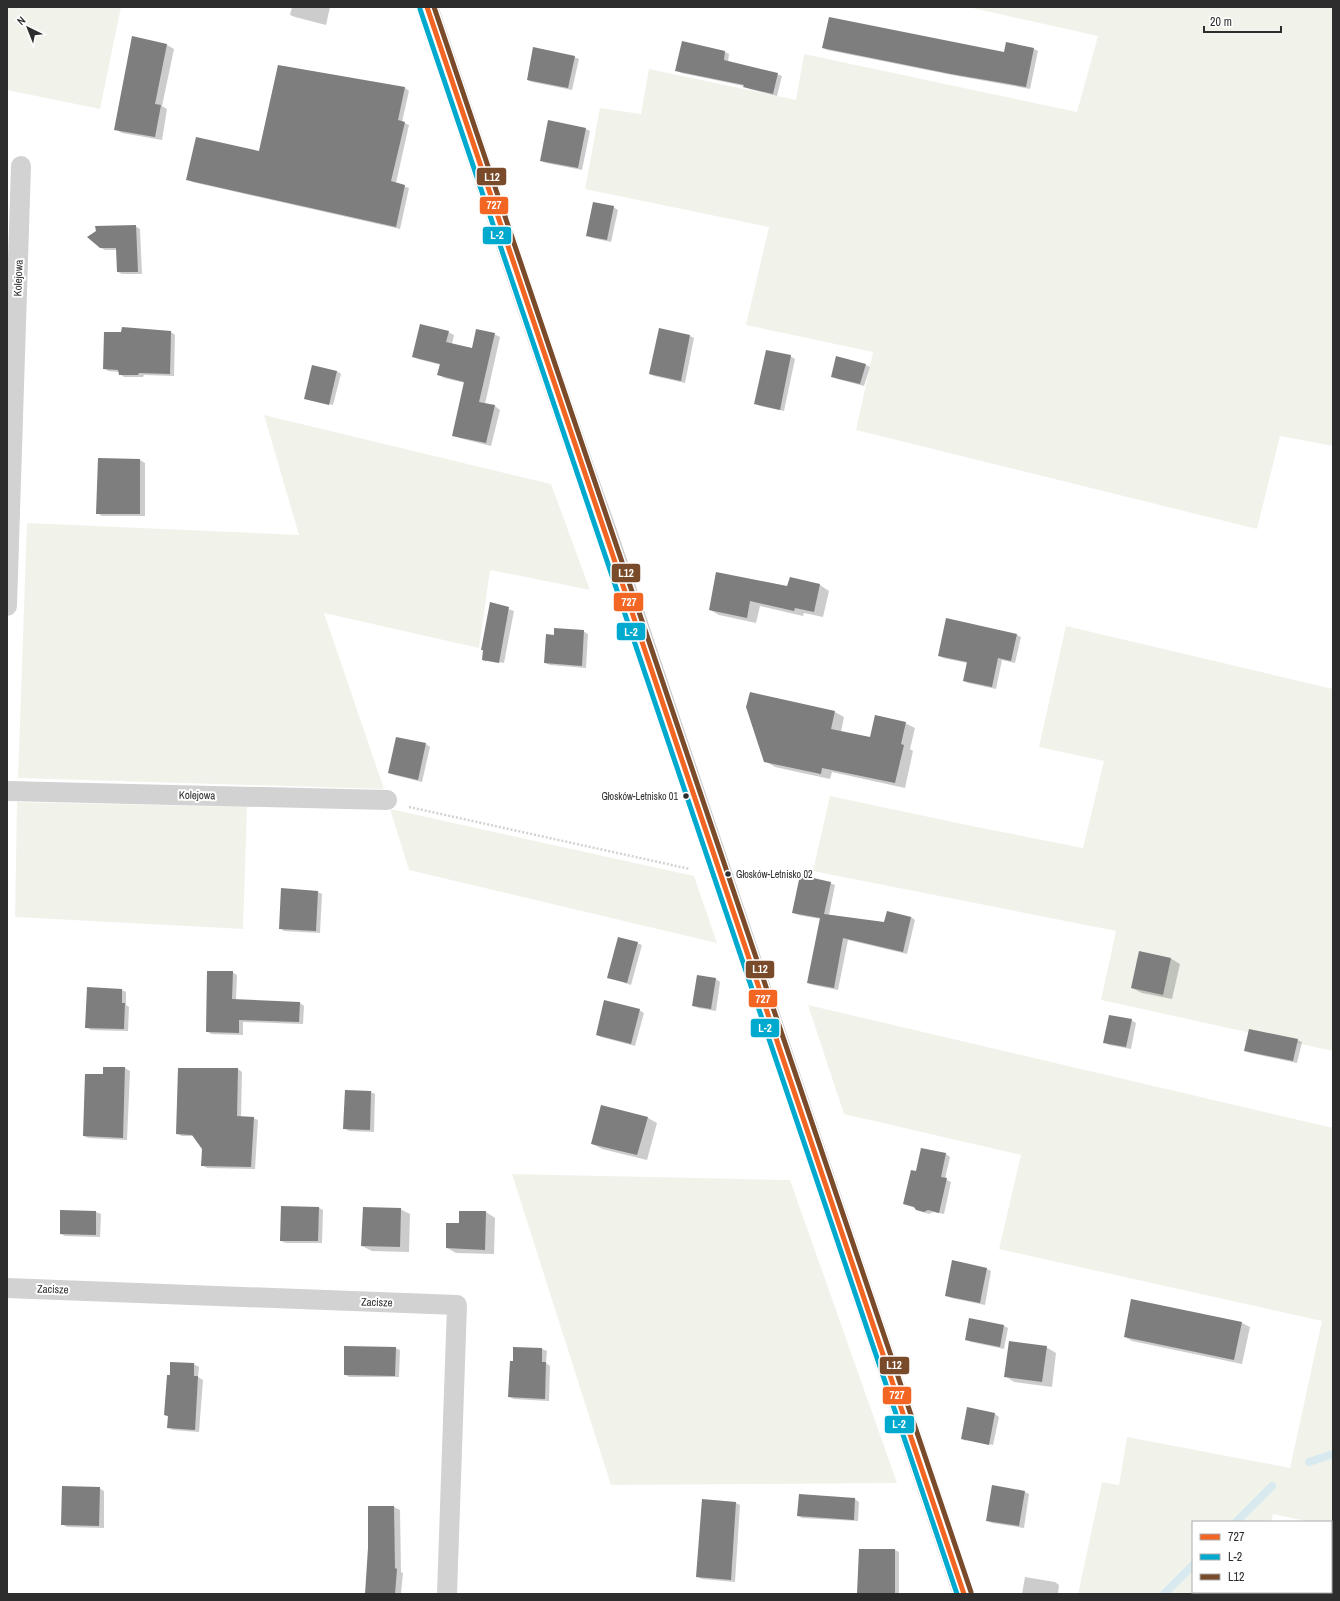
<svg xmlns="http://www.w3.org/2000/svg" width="1340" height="1601" font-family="'Archivo Narrow',sans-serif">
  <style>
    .green { fill: #f1f3eb }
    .shadow { fill: #0003 }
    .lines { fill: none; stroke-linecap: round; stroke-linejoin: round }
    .stream { stroke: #d8e9f0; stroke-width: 8 }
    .building { fill: #7e7e7e }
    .path { stroke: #d2d2d2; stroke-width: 2.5; stroke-dasharray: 2 2; stroke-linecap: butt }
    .street { stroke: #d2d2d2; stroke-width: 20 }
    .secondary { stroke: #cbcbcb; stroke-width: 22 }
    .bus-1-casing { stroke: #fff; stroke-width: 8 }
    .bus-2-casing { stroke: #fff; stroke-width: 8 }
    .bus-3-casing { stroke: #fff; stroke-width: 8 }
    .bus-1 { stroke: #f26522; stroke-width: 5 }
    .bus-2 { stroke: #00a9ce; stroke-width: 5 }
    .bus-3 { stroke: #7a4b2a; stroke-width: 5 }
    .bus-dot { fill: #2d2d2d; stroke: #fff; stroke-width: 1.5 }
    .labels { text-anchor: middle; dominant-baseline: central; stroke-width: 4; stroke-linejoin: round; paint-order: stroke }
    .bus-label { font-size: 10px; fill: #2d2d2d; stroke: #fff; text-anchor: end }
    .street-label { font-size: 11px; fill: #2d2d2d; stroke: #fff }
    .line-badge { stroke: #fff; stroke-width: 1.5 }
    .badge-label { font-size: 11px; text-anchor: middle; font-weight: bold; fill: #fff }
  </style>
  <rect width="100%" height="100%" fill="#fff"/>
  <g class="green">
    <path d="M 7,7 L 121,7 L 100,109 L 7,90 Z"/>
    <path d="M 968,7 L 1333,7 L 1333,446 L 1280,436 L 1257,529 L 856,430 L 873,352 L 746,325 L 769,227 L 585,189 L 600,108 L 641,114 L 649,69 L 796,100 L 804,54 L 1077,112 L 1098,36 Z"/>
    <path d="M 264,415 L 551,484 L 590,590 L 490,570 L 479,648 L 324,613 L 384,789 L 18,778 L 27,523 L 299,535 Z"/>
    <path d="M 1066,626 L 1333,689 L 1333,1051 L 1101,1000 L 1116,931 L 813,871 L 830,796 L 967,825 L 1083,848 L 1104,761 L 1039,747 Z"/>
    <path d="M 17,802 L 247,807 L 243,929 L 15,917 Z"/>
    <path d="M 390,809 L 694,876 L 717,943 L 409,870 Z"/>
    <path d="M 808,1005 L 1333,1128 L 1333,1527 L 1331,1526 L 1331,1522 L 1310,1522 L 1273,1514 L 1271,1522 L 1193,1522 L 1193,1592 L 1256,1592 L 1256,1594 L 1078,1594 L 1102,1482 L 1119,1485 L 1127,1437 L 1290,1468 L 1322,1321 L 999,1249 L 1021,1155 L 844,1114 Z"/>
    <path d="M 512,1174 L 790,1180 L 897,1483 L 611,1485 Z"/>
  </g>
  <g class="shadow">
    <path d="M 292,7 L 330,7 L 326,25 L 295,17 L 290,15 Z"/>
    <path d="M 133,38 L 167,45 L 174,49 L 162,106 L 167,109 L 162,140 L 122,133 L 115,129 Z"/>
    <path d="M 683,42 L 725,52 L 729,54 L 728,62 L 777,74 L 782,76 L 777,96 L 749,89 L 744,86 L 681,73 L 676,70 Z"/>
    <path d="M 823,48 L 1005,53 L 1034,49 L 1038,51 L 1030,89 L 957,76 L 827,50 Z"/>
    <path d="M 574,57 L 579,59 L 572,90 L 532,82 L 528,80 Z"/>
    <path d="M 278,66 L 405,88 L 409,91 L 402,122 L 409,125 L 396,183 L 409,188 L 400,229 L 192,182 L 188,179 L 259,152 Z"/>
    <path d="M 586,129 L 590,131 L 582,170 L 546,163 L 541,161 Z"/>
    <path d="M 613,207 L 618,210 L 611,242 L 592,238 L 588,236 Z"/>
    <path d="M 135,226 L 140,229 L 142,274 L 122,274 L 118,272 L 117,250 L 105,250 L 101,248 Z"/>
    <path d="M 146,331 L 171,332 L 175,335 L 174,376 L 144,375 L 143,377 L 124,377 L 120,374 L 119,372 L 108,371 L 104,368 Z"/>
    <path d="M 448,332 L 454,335 L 452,344 L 473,349 L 494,334 L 500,337 L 485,404 L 495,406 L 500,410 L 491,446 L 459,438 L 454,435 L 465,383 L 444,378 L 438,374 L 441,365 L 418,359 L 413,356 Z"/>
    <path d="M 690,336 L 694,338 L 685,383 L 654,376 L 650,374 Z"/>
    <path d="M 790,356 L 795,359 L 784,411 L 760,406 L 756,404 Z"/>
    <path d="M 836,357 L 866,365 L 870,367 L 864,386 L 837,379 L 832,376 Z"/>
    <path d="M 337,371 L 341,374 L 333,405 L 308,399 Z"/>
    <path d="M 99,459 L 140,460 L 145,463 L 145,516 L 102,516 L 97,513 Z"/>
    <path d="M 790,578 L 820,585 L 829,591 L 823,617 L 804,613 L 803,616 L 760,606 L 756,623 L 719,615 L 710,610 L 788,587 Z"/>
    <path d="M 491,603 L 514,611 L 504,663 L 486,660 L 486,662 L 483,660 Z"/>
    <path d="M 947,619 L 1017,635 L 1021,637 L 1015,663 L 1002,660 L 996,689 L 968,683 L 964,681 L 967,663 L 943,658 L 939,655 Z"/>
    <path d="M 583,631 L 588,634 L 586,668 L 550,665 L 545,663 Z"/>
    <path d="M 835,712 L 844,717 L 841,732 L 870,738 L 905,723 L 915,728 L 910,749 L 913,751 L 905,788 L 832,772 L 830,779 L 775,767 L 765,761 Z"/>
    <path d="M 426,744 L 430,747 L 422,782 L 394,775 L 389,773 Z"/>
    <path d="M 830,883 L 835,885 L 829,915 L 885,923 L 888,912 L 911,917 L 915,920 L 907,954 L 848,940 L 838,990 L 813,985 L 808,983 L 821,919 L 798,915 L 793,912 Z"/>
    <path d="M 318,892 L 322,894 L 320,933 L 284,931 L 280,928 Z"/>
    <path d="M 637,943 L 642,945 L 631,985 L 608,977 Z"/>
    <path d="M 1170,958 L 1180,964 L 1172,999 L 1142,993 L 1132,988 Z"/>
    <path d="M 232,972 L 237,975 L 236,1000 L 300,1003 L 304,1006 L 303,1024 L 243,1022 L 243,1035 L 211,1034 L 207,1031 Z"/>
    <path d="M 716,979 L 720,982 L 716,1011 L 698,1008 L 693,1005 Z"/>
    <path d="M 88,988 L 122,990 L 126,992 L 126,1005 L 129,1007 L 128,1031 L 91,1030 L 86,1027 Z"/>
    <path d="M 639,1010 L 644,1013 L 635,1046 L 601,1037 L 597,1035 Z"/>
    <path d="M 1131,1020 L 1136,1023 L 1131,1049 L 1109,1045 L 1104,1042 Z"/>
    <path d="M 1297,1040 L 1302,1042 L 1297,1063 L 1250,1053 L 1245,1050 Z"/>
    <path d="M 104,1068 L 125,1068 L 130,1071 L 127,1140 L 88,1138 L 84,1136 L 104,1075 Z"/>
    <path d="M 238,1069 L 242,1072 L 241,1118 L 253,1118 L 258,1120 L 255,1169 L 207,1168 L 202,1165 L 203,1148 L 195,1136 L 182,1136 L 177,1134 Z"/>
    <path d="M 371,1092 L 375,1094 L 374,1132 L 349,1131 L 344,1128 Z"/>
    <path d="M 648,1118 L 657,1123 L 647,1160 L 602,1149 L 593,1144 Z"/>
    <path d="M 922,1149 L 946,1154 L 950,1157 L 945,1179 L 951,1182 L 944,1214 L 933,1212 L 929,1214 L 922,1212 L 916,1208 L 904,1204 L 916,1172 Z"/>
    <path d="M 319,1208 L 323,1210 L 322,1243 L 286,1243 L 281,1241 Z"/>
    <path d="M 400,1209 L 410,1214 L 409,1252 L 372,1251 L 362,1246 Z"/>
    <path d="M 61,1211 L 96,1212 L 101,1214 L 100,1237 L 65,1236 L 61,1234 Z"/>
    <path d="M 486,1212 L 495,1218 L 494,1254 L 456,1253 L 447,1248 Z"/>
    <path d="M 953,1262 L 987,1269 L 991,1271 L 985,1305 L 951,1298 L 946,1295 Z"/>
    <path d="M 1132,1300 L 1242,1323 L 1250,1327 L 1242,1364 L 1132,1341 L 1125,1337 Z"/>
    <path d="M 1004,1326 L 1008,1328 L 1004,1349 L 971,1342 L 966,1340 Z"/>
    <path d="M 1046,1347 L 1056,1353 L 1052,1387 L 1014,1382 L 1005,1376 Z"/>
    <path d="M 395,1348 L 400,1350 L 399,1377 L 349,1377 L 345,1374 Z"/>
    <path d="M 514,1348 L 542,1349 L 547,1351 L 546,1363 L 550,1366 L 549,1401 L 514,1399 L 509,1397 L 514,1362 Z"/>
    <path d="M 171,1363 L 194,1364 L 199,1367 L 198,1377 L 203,1380 L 199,1432 L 173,1430 L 168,1428 L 169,1417 L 165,1415 Z"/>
    <path d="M 995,1414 L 999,1417 L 993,1445 L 966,1439 L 966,1441 L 963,1439 Z"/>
    <path d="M 99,1488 L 104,1491 L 104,1528 L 67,1527 L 62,1524 Z"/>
    <path d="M 1025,1492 L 1029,1494 L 1024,1528 L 992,1523 L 987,1520 Z"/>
    <path d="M 855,1499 L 859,1502 L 858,1521 L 802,1518 L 798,1516 Z"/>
    <path d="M 703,1501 L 736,1503 L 740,1505 L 735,1582 L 702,1579 L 697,1577 Z"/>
    <path d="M 369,1507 L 394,1507 L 400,1510 L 401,1572 L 403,1573 L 401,1594 L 366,1594 L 369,1548 Z"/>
    <path d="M 895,1550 L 899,1552 L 899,1594 L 859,1594 Z"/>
    <path d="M 1025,1577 L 1055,1582 L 1059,1585 L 1058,1594 L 1022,1594 Z"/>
    <path d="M 1331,1590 L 1333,1591 L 1333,1594 L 1273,1594 L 1273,1592 L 1331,1592 Z"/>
  </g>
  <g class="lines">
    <g class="stream">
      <path d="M 1309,1462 L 1333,1454"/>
      <path d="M 1236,1522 L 1272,1486"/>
      <path d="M 1164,1594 L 1193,1565"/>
    </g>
  </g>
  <g class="building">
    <path d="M 829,17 L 1004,52 L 1006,42 L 1034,48 L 1026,87 L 951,74 L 822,48 Z"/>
    <path d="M 132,36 L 167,44 L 155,104 L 161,105 L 155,137 L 114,130 Z"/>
    <path d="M 682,41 L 725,51 L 724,60 L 778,73 L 773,94 L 743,87 L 744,85 L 675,71 Z"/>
    <path d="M 533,47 L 575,56 L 568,88 L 527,80 Z"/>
    <path d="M 278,65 L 405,87 L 398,120 L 405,122 L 391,181 L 405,185 L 396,227 L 186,180 L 196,137 L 259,151 Z"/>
    <path d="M 548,120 L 586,128 L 578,168 L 540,161 Z"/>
    <path d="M 593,202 L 614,206 L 607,240 L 586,236 Z"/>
    <path d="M 136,225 L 138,272 L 117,272 L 116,248 L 100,248 L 87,237 L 96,231 L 95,226 Z"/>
    <path d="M 420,324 L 449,331 L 446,342 L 472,348 L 476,329 L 495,333 L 479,402 L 495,405 L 486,443 L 452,436 L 464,382 L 437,375 L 440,364 L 412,357 Z"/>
    <path d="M 122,327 L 171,331 L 170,374 L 139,373 L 138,375 L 119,375 L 118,370 L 103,369 L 104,332 L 121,332 Z"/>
    <path d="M 659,328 L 690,335 L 681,381 L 649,374 Z"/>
    <path d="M 766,350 L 791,355 L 780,410 L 754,404 Z"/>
    <path d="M 836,356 L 866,364 L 860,384 L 831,377 Z"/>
    <path d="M 312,365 L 337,371 L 329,405 L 304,399 Z"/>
    <path d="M 98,458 L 140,459 L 140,514 L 96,514 Z"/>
    <path d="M 716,572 L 787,586 L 790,577 L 820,584 L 814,612 L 795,608 L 794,611 L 750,601 L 747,618 L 709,610 Z"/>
    <path d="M 490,602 L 509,607 L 499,663 L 482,660 L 483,650 L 481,650 Z"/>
    <path d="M 946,618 L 1017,634 L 1011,661 L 998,658 L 992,687 L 963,681 L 967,662 L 938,656 Z"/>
    <path d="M 554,628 L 584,630 L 582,666 L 544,663 L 546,634 L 554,635 Z"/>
    <path d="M 750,692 L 835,711 L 831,729 L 870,737 L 875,715 L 906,722 L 901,744 L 904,745 L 895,783 L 822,768 L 821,774 L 764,762 L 746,707 Z"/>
    <path d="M 396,737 L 426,743 L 418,780 L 388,773 Z"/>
    <path d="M 800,875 L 831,882 L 824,914 L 884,922 L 887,911 L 911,917 L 903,952 L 843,938 L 834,988 L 807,983 L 820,918 L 792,913 Z"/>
    <path d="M 281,888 L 318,891 L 316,931 L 279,929 Z"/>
    <path d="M 618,937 L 638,942 L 627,983 L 607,978 Z"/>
    <path d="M 1139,951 L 1171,958 L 1163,995 L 1131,988 Z"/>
    <path d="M 207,971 L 233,971 L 232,999 L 300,1002 L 299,1022 L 239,1020 L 239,1033 L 206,1032 Z"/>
    <path d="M 697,975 L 716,978 L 711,1009 L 692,1006 Z"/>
    <path d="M 87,987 L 122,989 L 122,1003 L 125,1003 L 124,1029 L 85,1028 Z"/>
    <path d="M 604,1000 L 640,1009 L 631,1044 L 596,1035 Z"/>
    <path d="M 1109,1015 L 1132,1019 L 1126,1047 L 1103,1043 Z"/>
    <path d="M 1249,1029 L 1298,1039 L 1293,1061 L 1244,1051 Z"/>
    <path d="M 103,1067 L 125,1067 L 123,1138 L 83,1136 L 85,1074 L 103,1074 Z"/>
    <path d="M 178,1068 L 238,1068 L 237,1116 L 254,1117 L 251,1167 L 201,1166 L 202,1149 L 192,1135 L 176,1134 Z"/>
    <path d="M 345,1090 L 371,1091 L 370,1130 L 343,1129 Z"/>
    <path d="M 601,1105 L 648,1117 L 637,1155 L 591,1144 Z"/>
    <path d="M 921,1148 L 946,1153 L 941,1177 L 947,1178 L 939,1213 L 928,1210 L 924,1212 L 916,1210 L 914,1207 L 903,1204 L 911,1170 L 916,1171 Z"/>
    <path d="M 281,1206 L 319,1207 L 318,1241 L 280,1241 Z"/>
    <path d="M 363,1207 L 401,1208 L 400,1247 L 361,1246 Z"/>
    <path d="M 60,1210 L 96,1211 L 96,1235 L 60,1234 Z"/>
    <path d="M 459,1211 L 486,1211 L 485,1250 L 446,1248 L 446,1223 L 459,1223 Z"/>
    <path d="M 952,1260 L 987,1268 L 980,1303 L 945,1296 Z"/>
    <path d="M 1131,1299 L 1242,1322 L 1234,1360 L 1124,1337 Z"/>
    <path d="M 969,1318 L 1004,1325 L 1000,1347 L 965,1340 Z"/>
    <path d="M 1009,1341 L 1047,1346 L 1042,1382 L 1004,1377 Z"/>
    <path d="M 344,1346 L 396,1347 L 395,1376 L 344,1375 Z"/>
    <path d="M 513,1347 L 542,1348 L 542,1362 L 546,1362 L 545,1399 L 508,1397 L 510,1361 L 513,1361 Z"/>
    <path d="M 170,1362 L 194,1363 L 194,1376 L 198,1376 L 195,1430 L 167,1428 L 168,1416 L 164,1415 L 167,1375 L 170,1375 Z"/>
    <path d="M 967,1407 L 995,1413 L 989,1445 L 961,1439 Z"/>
    <path d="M 992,1485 L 1025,1491 L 1019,1526 L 986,1521 Z"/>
    <path d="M 62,1486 L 100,1487 L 99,1526 L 61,1525 Z"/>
    <path d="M 799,1494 L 855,1498 L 854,1520 L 797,1516 Z"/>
    <path d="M 702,1499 L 736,1502 L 731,1580 L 696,1577 Z"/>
    <path d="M 368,1506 L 394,1506 L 395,1568 L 397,1569 L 395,1594 L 365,1594 L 368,1548 Z"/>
    <path d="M 859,1549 L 895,1549 L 895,1594 L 857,1594 Z"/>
  </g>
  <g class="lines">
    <path class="path" d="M 409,807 L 690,869"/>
    <g class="street">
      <path d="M 7,606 L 21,166"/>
      <path d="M 7,791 L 387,800"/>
      <path d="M 7,1288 L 457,1305 L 447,1594"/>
    </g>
    <path class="secondary" d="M 427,7 C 486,180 542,354 604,526 L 964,1594"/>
    <defs>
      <path id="bus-1" d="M 427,7 C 606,536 786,1065 964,1594"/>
      <path id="bus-2" d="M 420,9 C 599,537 778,1066 957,1594"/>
      <path id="bus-3" d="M 434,7 C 613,535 792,1063 971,1592"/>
    </defs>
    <use href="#bus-1" class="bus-1-casing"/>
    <use href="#bus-2" class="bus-2-casing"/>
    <use href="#bus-3" class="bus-3-casing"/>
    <use href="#bus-1" class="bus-1"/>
    <use href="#bus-2" class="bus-2"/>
    <use href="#bus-3" class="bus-3"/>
  </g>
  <g class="bus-dot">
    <circle cx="686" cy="796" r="3.5"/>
    <circle cx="728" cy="874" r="3.5"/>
  </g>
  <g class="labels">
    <g class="bus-label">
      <text x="678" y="796">Głosków-Letnisko 01</text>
      <text x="736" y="874" text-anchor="start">Głosków-Letnisko 02</text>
    </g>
    <g class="street-label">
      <text transform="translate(18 278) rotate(-88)">Kolejowa</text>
      <text transform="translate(197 795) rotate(1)">Kolejowa</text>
      <text transform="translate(53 1289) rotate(2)">Zacisze</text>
      <text transform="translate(377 1302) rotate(2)">Zacisze</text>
    </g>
  </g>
  <g class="line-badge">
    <rect x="476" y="167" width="31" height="19" rx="4" fill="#7a4b2a"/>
    <rect x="479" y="196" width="30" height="19" rx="4" fill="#f26522"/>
    <rect x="482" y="226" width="30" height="19" rx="4" fill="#00a9ce"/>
    <rect x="611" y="563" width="30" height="20" rx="4" fill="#7a4b2a"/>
    <rect x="613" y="592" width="31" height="20" rx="4" fill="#f26522"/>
    <rect x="616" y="622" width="30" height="19" rx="4" fill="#00a9ce"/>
    <rect x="745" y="960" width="30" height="19" rx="4" fill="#7a4b2a"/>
    <rect x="748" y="989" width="30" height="19" rx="4" fill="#f26522"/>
    <rect x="750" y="1018" width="30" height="20" rx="4" fill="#00a9ce"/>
    <rect x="879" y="1356" width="31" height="19" rx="4" fill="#7a4b2a"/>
    <rect x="882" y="1386" width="30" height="19" rx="4" fill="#f26522"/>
    <rect x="884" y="1415" width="31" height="19" rx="4" fill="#00a9ce"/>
  </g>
  <g class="badge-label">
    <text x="492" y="181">L12</text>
    <text x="494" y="209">727</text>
    <text x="497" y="239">L-2</text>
    <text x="626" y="577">L12</text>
    <text x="629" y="606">727</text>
    <text x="631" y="636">L-2</text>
    <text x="760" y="973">L12</text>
    <text x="763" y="1003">727</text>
    <text x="765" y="1032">L-2</text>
    <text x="894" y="1369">L12</text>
    <text x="897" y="1399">727</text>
    <text x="899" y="1428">L-2</text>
  </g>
  <rect width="1340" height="1601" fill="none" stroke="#2d2d2d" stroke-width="16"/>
  <rect x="1192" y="1521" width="140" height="72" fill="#ffffff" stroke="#ababab"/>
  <rect x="1200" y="1534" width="20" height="6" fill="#f26522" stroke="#ababab"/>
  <text x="1228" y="1541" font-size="12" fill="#2d2d2d">727</text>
  <rect x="1200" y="1554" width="20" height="6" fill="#00a9ce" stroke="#ababab"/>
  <text x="1228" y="1561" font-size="12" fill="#2d2d2d">L-2</text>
  <rect x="1200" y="1574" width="20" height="6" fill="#7a4b2a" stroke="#ababab"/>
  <text x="1228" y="1581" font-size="12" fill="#2d2d2d">L12</text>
  <g transform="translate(28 28) rotate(317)" stroke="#ffffff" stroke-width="3" paint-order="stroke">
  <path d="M0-3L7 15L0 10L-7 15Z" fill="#2d2d2d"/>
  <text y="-6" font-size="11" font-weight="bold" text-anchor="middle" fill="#2d2d2d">N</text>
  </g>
  <path d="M1204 26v6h77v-6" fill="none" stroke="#2d2d2d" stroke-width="2"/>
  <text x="1210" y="26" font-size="12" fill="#2d2d2d" stroke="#ffffff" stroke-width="3" paint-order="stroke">20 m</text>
</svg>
